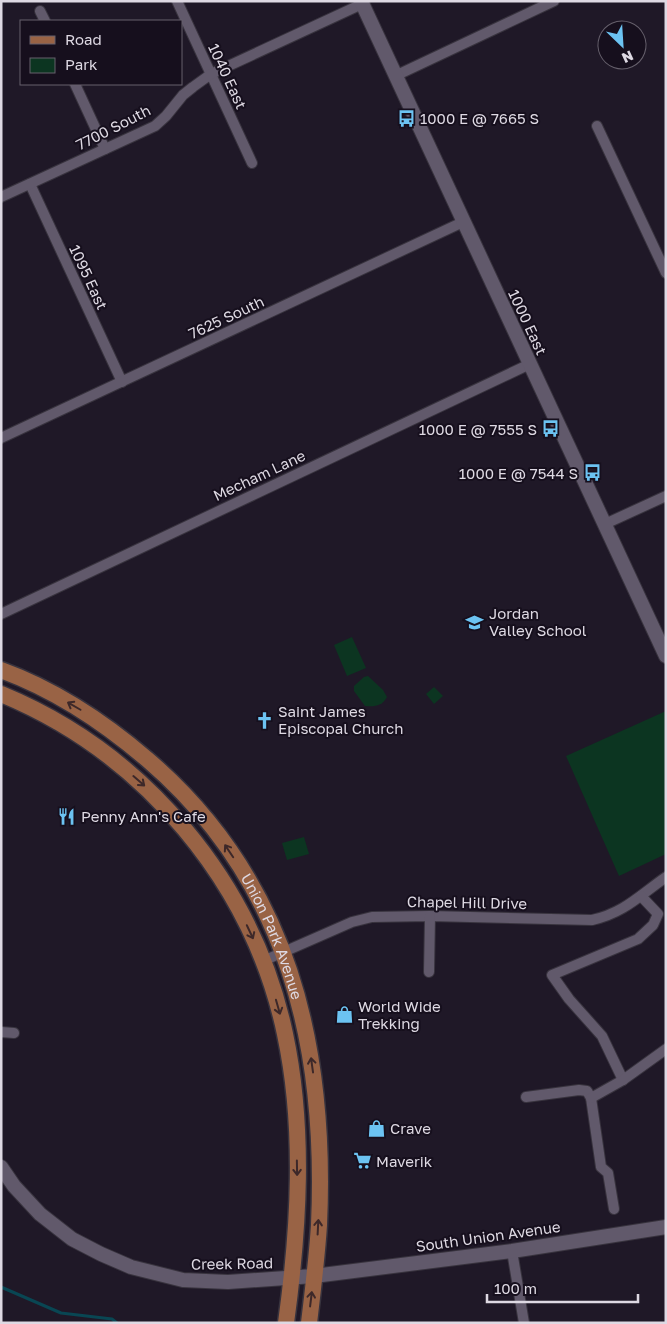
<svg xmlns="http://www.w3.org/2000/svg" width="667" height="1324" font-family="'Golos Text',sans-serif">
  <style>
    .green { fill: #0c3521 }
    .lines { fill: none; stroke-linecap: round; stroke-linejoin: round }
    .stream { stroke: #094653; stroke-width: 3 }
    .minor-casing { stroke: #38333e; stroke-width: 12 }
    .tertiary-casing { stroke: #38333e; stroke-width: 16 }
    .primary-casing { stroke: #38333e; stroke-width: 19 }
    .minor { stroke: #61596b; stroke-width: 10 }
    .tertiary { stroke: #61596b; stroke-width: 14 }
    .primary { stroke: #996345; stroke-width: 16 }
    .oneway { stroke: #3d2829 }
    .labels { text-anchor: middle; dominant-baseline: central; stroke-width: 4; stroke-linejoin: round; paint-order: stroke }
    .street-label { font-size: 15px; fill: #ded9e3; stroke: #160f1d }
    .poi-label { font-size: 15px; fill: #ded9e3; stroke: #160f1d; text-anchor: start }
  </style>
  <rect width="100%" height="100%" fill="#1f1827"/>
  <g class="green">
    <path d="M 352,637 L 366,668 L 347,676 L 334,645 Z"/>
    <path d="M 368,676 L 383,690 L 387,697 C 382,706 375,707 365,706 L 354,691 L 354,686 L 364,677 Z"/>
    <path d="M 434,687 L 443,696 L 434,704 L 426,694 Z"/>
    <path d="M 666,711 L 666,854 L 619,876 L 566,756 Z"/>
    <path d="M 304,837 L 309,854 L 287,860 L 282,843 Z"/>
  </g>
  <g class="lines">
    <path class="stream" d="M 1,1287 L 61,1313 L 112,1319 L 117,1323"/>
    <defs>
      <g id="minor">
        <path d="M 177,1 L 252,163"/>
        <path d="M 40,11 L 45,21"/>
        <path d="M 395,76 L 554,1"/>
        <path d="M 75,84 L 105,149"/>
        <path d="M 597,126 L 666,273"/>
        <path d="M 30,184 L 122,382"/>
        <path d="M 1,197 L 155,126 L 166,116 L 183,95 L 193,87 L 211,74 L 362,4"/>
        <path d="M 1,438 L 463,222"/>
        <path d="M 605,524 L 666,496"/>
        <path d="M 1,614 L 530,364"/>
        <path d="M 263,961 L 352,922 L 372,917 L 430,916 L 592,920 C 624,913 640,895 666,877"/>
        <path d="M 429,972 L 430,916"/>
        <path d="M 1,1032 L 14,1033"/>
        <path d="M 623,1080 L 602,1036 L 569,999 L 552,975 L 638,939 L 653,925 L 658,914 L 641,896"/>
        <path d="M 526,1097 L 579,1090 L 587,1091 L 591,1098 L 601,1167 L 608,1173 L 614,1209"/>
        <path d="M 591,1098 L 623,1080 L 666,1049"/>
        <path d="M 512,1251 L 524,1323"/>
      </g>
      <g id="tertiary">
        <path d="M 361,1 L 666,656"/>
        <path d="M 1,1167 L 14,1186 L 40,1214 L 72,1239 L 101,1254 L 131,1267 L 183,1280 L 228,1282 L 314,1276 L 512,1251 L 666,1227"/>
      </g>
      <g id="primary">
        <path id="s1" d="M 1,670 C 56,690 105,723 148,760 C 289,881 327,1047 319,1225 C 317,1257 313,1290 309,1323"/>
        <path d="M 1,694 C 144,753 253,882 285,1034 C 305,1128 299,1228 286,1323"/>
      </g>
    </defs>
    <use href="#minor" class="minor-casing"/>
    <use href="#tertiary" class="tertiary-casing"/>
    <use href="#primary" class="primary-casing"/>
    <use href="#minor" class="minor"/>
    <use href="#tertiary" class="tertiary"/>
    <use href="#primary" class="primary"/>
  </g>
  <defs><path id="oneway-shaft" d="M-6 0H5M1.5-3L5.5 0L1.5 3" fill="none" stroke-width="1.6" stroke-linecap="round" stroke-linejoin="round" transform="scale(1.25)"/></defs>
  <g class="oneway">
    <use href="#oneway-shaft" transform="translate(74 706) rotate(-150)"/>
    <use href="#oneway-shaft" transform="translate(139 781) rotate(41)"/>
    <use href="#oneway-shaft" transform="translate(229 851) rotate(-124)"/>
    <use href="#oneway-shaft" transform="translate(250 932) rotate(65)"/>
    <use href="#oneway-shaft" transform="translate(278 1007) rotate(74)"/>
    <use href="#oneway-shaft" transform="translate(312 1065) rotate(-98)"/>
    <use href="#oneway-shaft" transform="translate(297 1168) rotate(89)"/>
    <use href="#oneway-shaft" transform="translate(318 1227) rotate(-87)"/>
    <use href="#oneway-shaft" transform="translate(311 1299) rotate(-83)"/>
  </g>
  <defs>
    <symbol id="bus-bare" viewBox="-9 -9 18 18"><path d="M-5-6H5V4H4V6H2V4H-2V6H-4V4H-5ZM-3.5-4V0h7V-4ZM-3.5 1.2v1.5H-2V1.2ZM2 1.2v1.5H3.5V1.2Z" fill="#6cc3f2" stroke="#160f1d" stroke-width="2.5" paint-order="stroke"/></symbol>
    <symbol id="school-bare" viewBox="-9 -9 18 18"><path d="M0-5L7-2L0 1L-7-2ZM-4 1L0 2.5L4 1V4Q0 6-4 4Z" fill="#6cc3f2" stroke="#160f1d" stroke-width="2.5" paint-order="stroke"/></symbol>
    <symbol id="church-bare" viewBox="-9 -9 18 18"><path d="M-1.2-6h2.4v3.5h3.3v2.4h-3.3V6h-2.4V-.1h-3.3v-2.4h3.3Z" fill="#6cc3f2" stroke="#160f1d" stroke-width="2.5" paint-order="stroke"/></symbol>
    <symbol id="restaurant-bare" viewBox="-9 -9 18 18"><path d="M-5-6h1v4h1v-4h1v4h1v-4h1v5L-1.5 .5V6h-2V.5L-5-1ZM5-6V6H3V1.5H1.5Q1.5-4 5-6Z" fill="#6cc3f2" stroke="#160f1d" stroke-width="2.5" paint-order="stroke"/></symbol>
    <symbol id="shop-bare" viewBox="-9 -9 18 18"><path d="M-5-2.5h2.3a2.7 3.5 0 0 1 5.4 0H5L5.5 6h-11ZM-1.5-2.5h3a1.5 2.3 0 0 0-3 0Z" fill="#6cc3f2" stroke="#160f1d" stroke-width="2.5" paint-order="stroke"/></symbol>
    <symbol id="supermarket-bare" viewBox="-9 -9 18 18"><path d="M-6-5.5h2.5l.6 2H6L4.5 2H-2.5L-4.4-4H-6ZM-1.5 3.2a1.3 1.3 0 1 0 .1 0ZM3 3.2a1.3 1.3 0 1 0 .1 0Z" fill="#6cc3f2" stroke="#160f1d" stroke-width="2.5" paint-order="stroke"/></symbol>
  </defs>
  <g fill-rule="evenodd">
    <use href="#bus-bare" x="394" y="106" width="25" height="25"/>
    <use href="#bus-bare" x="538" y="416" width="25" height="25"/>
    <use href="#bus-bare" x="580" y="460" width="25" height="25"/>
    <use href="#school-bare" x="462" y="610" width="25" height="25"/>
    <use href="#church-bare" x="252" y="708" width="25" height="25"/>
    <use href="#restaurant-bare" x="54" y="804" width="25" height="25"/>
    <use href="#shop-bare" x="332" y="1002" width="25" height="25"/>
    <use href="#shop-bare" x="364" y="1116" width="25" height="25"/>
    <use href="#supermarket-bare" x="350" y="1148" width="25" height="25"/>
  </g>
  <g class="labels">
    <g class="street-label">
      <text transform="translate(228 76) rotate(65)">1040 East</text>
      <text transform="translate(113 127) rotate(-27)">7700 South</text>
      <text transform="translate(89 277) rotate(65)">1095 East</text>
      <text transform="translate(226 317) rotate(-25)">7625 South</text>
      <text transform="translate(528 322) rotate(65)">1000 East</text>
      <text transform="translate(259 475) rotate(-25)">Mecham Lane</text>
      <text transform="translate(467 902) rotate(1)">Chapel Hill Drive</text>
      <text stroke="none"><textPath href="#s1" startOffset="392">Union Park Avenue</textPath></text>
      <text transform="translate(488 1236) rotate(-8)">South Union Avenue</text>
      <text transform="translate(232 1263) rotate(-1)">Creek Road</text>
    </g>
    <g class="poi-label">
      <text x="420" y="118">1000 E @ 7665 S</text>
      <text x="537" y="429" text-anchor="end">1000 E @ 7555 S</text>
      <text x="578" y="473" text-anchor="end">1000 E @ 7544 S</text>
      <text x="489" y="613">Jordan<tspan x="489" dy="17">Valley School</tspan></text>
      <text x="278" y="711">Saint James<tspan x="278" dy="17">Episcopal Church</tspan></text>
      <text x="81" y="816">Penny Ann's Cafe</text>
      <text x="358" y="1006">World Wide<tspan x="358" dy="17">Trekking</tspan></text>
      <text x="390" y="1128">Crave</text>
      <text x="376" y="1161">Maverik</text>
    </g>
  </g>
  <rect width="667" height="1324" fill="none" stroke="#ded9e3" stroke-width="5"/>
  <rect x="20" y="20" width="162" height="65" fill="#160f1d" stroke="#66606c"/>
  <rect x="30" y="36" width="25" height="8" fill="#996345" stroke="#66606c"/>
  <text x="65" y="45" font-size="15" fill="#ded9e3">Road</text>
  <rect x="30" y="58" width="25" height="15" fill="#0c3521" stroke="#66606c"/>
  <text x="65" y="70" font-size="15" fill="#ded9e3">Park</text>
  <g transform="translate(622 45) rotate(155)"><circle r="24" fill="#160f1d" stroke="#66606c"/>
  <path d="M0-4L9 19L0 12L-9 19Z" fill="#6cc3f2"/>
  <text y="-8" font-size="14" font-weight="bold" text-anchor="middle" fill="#ded9e3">N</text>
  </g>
  <path d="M487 1294v8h151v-8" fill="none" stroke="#ded9e3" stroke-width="2.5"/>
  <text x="494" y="1294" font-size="15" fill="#ded9e3" stroke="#160f1d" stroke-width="4" paint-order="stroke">100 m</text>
</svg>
